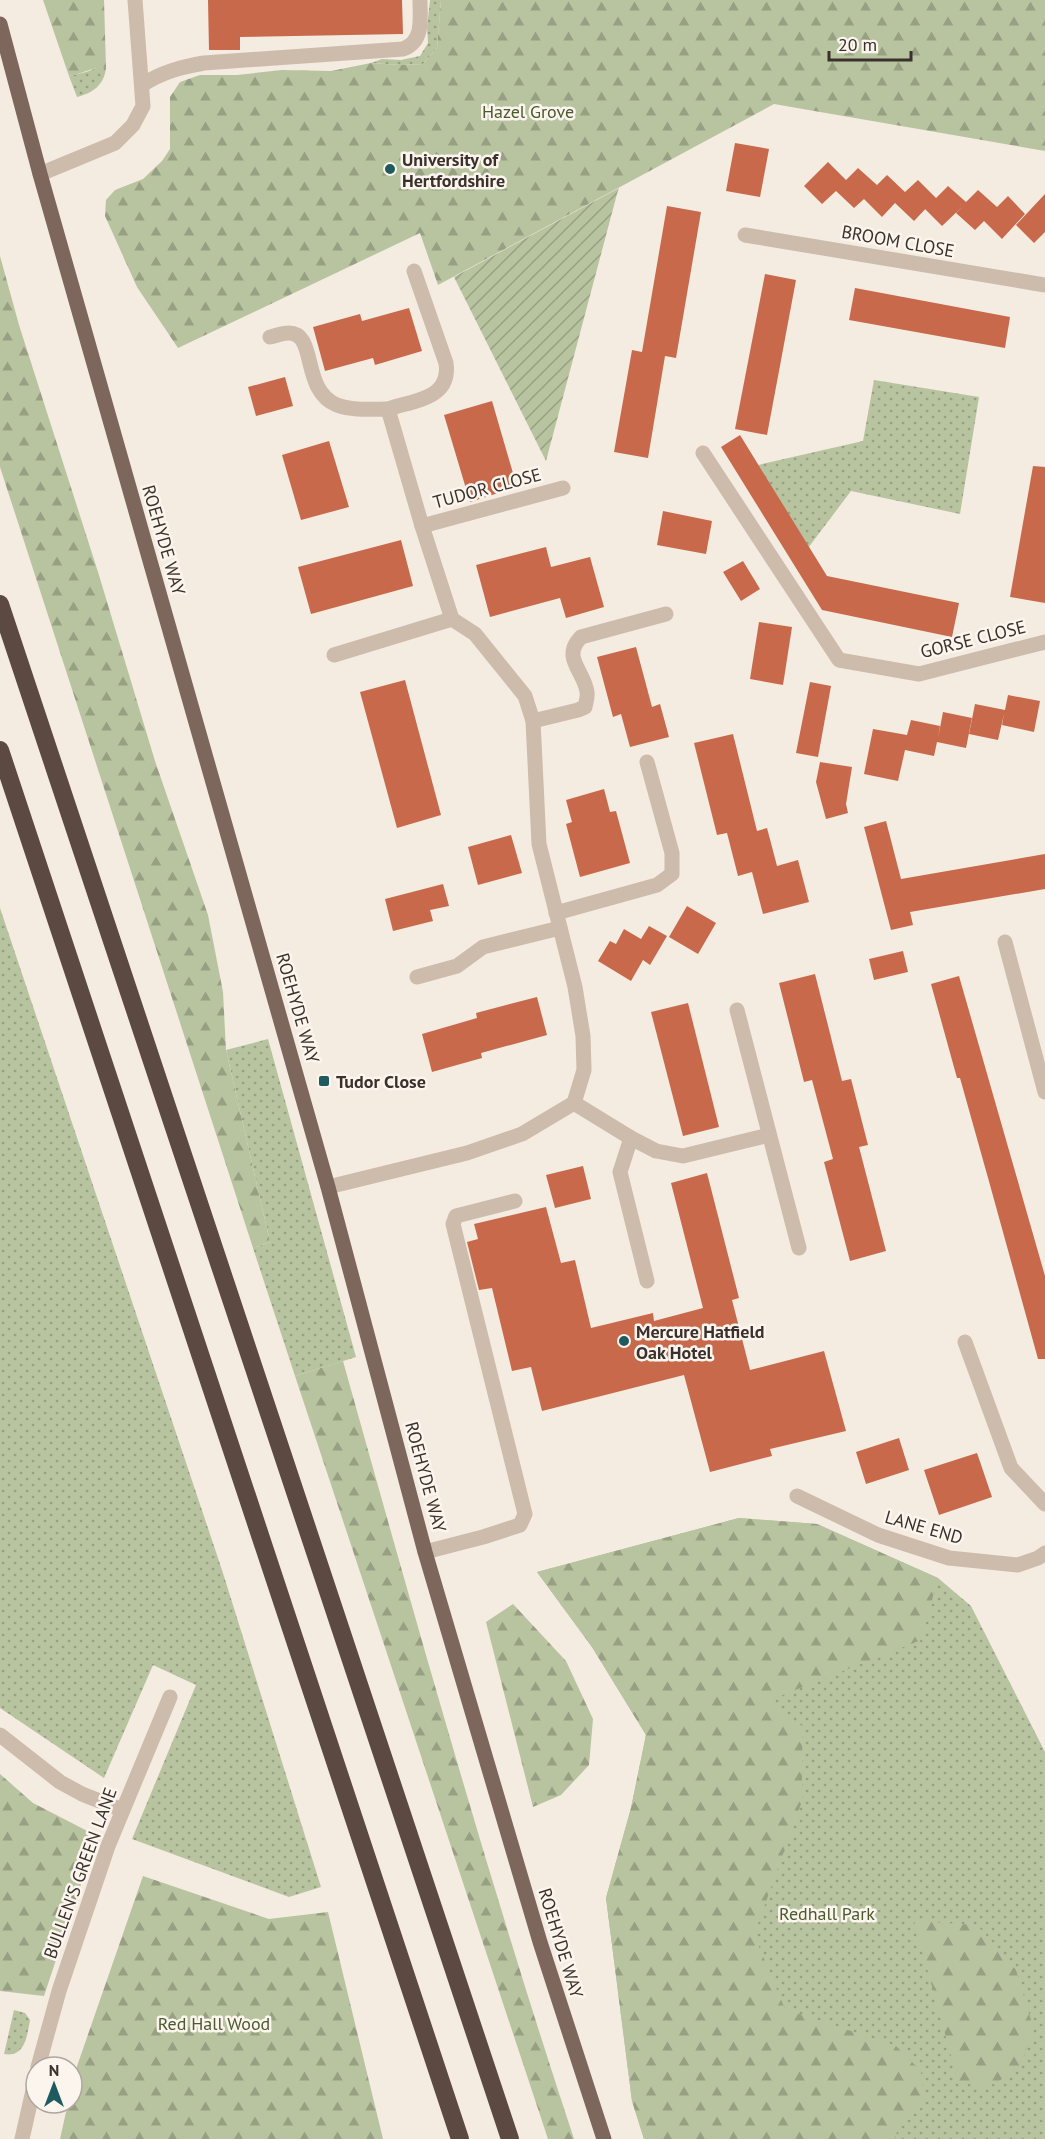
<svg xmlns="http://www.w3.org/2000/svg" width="1045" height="2139" font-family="'PT Sans',sans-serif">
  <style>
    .grass { fill: url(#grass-dots) }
    .forest { fill: url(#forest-firs) }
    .garden { fill: url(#garden-furrows) }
    .building { fill: #c8694b }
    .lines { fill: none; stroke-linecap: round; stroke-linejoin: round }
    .minor { stroke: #cdbbac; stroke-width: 15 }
    .major { stroke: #7d675c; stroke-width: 15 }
    .highway { stroke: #5c4a42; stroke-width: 18 }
    .poi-dot { fill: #1f5a5e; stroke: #fbf5ee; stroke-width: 2 }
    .labels { text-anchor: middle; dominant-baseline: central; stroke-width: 5; stroke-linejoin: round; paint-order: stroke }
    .park-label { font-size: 18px; fill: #4a5a2e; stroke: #fbf5ee }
    .poi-label { font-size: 18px; font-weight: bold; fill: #3b302b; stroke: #fbf5ee; text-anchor: start }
    .street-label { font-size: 18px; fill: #3b302b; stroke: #fbf5ee }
  </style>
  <defs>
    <pattern id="grass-dots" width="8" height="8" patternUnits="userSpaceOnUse" patternTransform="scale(1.5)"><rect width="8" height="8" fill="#b8c4a0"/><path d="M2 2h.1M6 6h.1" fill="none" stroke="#97a083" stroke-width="1.8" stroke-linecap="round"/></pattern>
    <pattern id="forest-firs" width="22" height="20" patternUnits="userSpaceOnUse" patternTransform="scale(1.5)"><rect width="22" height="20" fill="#b8c4a0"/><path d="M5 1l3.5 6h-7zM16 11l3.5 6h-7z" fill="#97a083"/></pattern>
    <pattern id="garden-furrows" width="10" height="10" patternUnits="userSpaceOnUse" patternTransform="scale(1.5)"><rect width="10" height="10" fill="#b8c4a0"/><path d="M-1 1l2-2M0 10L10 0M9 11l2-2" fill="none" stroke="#97a083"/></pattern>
  </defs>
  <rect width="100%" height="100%" fill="#f4ebe1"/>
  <g class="grass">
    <path d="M 430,0 L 441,0 L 437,48 L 423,64 L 401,65 L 371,63 L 382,59 L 401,60 L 420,56 L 428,43 L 427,27 Z"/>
    <path d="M 99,67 L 106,68 C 104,85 93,93 77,97 L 69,76 L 86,72 Z"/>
    <path d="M 874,380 L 979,397 L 960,514 L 851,491 L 808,548 L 758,465 L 863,441 Z"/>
    <path d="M 0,908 L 222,1570 L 321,1887 L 289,1897 L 132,1839 L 196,1685 L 153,1665 L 104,1778 L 0,1708 Z"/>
    <path d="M 268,1039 L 356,1357 L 295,1376 L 253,1248 L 270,1242 L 226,1050 Z"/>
    <path d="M 739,1518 L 817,1524 L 938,1578 L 971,1606 L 1045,1752 L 1045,2139 L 644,2139 L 632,2101 L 606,1898 L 631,1808 L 646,1735 L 592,1647 L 537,1572 Z"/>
    <path d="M 14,2010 L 25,2013 L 30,2020 C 27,2036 25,2058 4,2054 Z"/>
  </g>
  <g class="forest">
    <path d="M 43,0 L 104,0 L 106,68 C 94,66 81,74 69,76 Z"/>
    <path d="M 441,0 L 1045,0 L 1045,151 L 774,104 L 438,285 L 420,233 L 178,348 L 137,287 L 105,216 L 106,200 L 115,190 L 143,179 L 162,161 L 170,149 L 170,97 L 180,82 L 200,75 L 237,75 L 282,70 L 331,71 L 371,63 L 401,65 L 423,64 L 437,48 Z"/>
    <path d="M 0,256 L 19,325 L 98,572 L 155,761 L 208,915 L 223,992 L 226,1050 L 270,1242 L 253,1248 L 0,467 Z"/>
    <path d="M 343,1361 C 416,1622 489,1882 574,2139 L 548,2139 L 295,1376 Z"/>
    <path d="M 739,1518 L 817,1524 L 938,1578 L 921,1640 L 770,1700 L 802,1726 L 802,1801 L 754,1935 L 785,2009 L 896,2046 L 921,2071 L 924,2105 L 898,2128 L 895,2139 L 644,2139 L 632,2101 L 606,1898 L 631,1808 L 646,1735 L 592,1647 L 537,1572 Z"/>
    <path d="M 513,1604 L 566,1661 L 593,1719 L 589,1765 L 561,1795 L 533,1807 L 486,1622 Z"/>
    <path d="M 0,1774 L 33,1803 L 97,1836 L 44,1996 L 0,1991 Z"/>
    <path d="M 143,1876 L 269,1919 L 328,1912 L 383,2139 L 60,2139 L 68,2103 L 72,2103 L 72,2083 L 75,2072 Z"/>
    <path d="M 914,1921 L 977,1925 L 1016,1970 L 1034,2030 L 1018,2070 L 986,2088 L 958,2081 Z"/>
  </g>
  <path class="garden" d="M 619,188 L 617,194 L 546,461 L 454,277 Z"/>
  <g class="building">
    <path d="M 208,0 L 402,0 L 403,34 L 240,37 L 240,50 L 209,50 Z"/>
    <path d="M 735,143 L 769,149 L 760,197 L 726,191 Z"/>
    <path d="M 828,162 L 846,180 L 858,168 L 877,185 L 871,191 L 887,175 L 905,192 L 918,180 L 936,198 L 948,186 L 966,202 L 978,190 L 997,207 L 1008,196 L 1025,214 L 1002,239 L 984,221 L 975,230 L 956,213 L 962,207 L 942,226 L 925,209 L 932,202 L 914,221 L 895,203 L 882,217 L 864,199 L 854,208 L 836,191 L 822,204 L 804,186 Z"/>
    <path d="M 1045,194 L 1045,232 L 1034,243 L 1016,225 Z"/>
    <path d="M 667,206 L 701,212 L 676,358 L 665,356 L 648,458 L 614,452 L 632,350 L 642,352 Z"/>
    <path d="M 765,274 L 796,280 L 767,435 L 735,429 Z"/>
    <path d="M 855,288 L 1010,317 L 1005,348 L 849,320 Z"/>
    <path d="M 409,308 L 422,351 L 375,365 L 373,358 L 325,371 L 313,327 L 360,314 L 362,321 Z"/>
    <path d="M 285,377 L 293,406 L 256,416 L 248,387 Z"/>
    <path d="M 492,401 L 517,487 L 470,502 L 444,415 Z"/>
    <path d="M 740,435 L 827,576 L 959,603 L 952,637 L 822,610 L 721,447 Z"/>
    <path d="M 329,441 L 349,507 L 301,520 L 282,455 Z"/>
    <path d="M 1033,466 L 1045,467 L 1045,603 L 1010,597 Z"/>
    <path d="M 663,511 L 712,521 L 706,554 L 657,545 Z"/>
    <path d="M 401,540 L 413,586 L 311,614 L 298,567 Z"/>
    <path d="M 546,547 L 551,567 L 590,557 L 604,607 L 566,618 L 560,598 L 490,617 L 476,565 Z"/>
    <path d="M 743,561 L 760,589 L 741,601 L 723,572 Z"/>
    <path d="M 759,622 L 792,627 L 783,685 L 750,679 Z"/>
    <path d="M 636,647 L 652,707 L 660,704 L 669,737 L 630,747 L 621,714 L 613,717 L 597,657 Z"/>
    <path d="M 405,680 L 441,815 L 397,828 L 360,692 Z"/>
    <path d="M 810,682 L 831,686 L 818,757 L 796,753 Z"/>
    <path d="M 1008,695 L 1040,701 L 1034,732 L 1002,725 L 1004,714 L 998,740 L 969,734 L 975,704 L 1005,710 Z"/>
    <path d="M 943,712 L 972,718 L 966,748 L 937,742 L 934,756 L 905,750 L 898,781 L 864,774 L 873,729 L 907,735 L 911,720 L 940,726 L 938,738 Z"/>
    <path d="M 733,734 L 757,831 L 767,828 L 777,866 L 798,860 L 809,902 L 763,914 L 752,872 L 738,876 L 727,833 L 717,835 L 694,743 Z"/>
    <path d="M 820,762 L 852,767 L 846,804 L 848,813 L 826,819 L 816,782 Z"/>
    <path d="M 604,789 L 610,812 L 616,811 L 630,863 L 580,877 L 566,824 L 572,822 L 566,800 Z"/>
    <path d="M 886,821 L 901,879 L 1045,854 L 1045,889 L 910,912 L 913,925 L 891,930 L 864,827 Z"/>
    <path d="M 511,835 L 522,873 L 478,885 L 468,847 Z"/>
    <path d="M 443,884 L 449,906 L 430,910 L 433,921 L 393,931 L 385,899 Z"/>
    <path d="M 687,906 L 716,923 L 698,954 L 669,937 Z"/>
    <path d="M 649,926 L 667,936 L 650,965 L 643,960 L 631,981 L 598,961 L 610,941 L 616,944 L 624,929 L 641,939 Z"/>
    <path d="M 903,951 L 908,972 L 874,980 L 869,959 Z"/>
    <path d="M 815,974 L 842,1081 L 851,1079 L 868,1145 L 859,1147 L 886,1251 L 850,1261 L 824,1162 L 833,1159 L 812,1080 L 804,1082 L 779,983 Z"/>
    <path d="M 959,976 L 1045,1276 L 1045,1359 L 1038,1359 L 990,1185 L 960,1078 L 957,1078 L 931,984 Z"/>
    <path d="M 537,997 L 547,1035 L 481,1053 L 482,1058 L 432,1072 L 422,1034 L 477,1018 L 476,1013 Z"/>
    <path d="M 688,1003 L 719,1127 L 683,1136 L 651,1012 Z"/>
    <path d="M 583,1166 L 591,1199 L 555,1208 L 546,1175 Z"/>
    <path d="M 707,1173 L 739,1298 L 732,1300 L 750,1370 L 824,1351 L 846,1431 L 770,1449 L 772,1456 L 710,1472 L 684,1375 L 542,1411 L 531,1367 L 512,1371 L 492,1288 L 479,1290 L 467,1242 L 478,1239 L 474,1224 L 546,1207 L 561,1263 L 575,1260 L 591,1328 L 653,1313 L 654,1321 L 703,1308 L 671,1183 Z"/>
    <path d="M 899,1438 L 909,1470 L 866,1484 L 856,1452 Z"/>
    <path d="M 977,1453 L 992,1497 L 939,1515 L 924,1470 Z"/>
  </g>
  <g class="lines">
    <g class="minor">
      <path d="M 142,85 C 162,72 181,67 204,63 L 403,49 C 424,41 420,20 420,0"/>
      <path d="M 40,174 L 115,143 L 133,125 L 143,106 L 135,0"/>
      <path d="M 745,235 L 1045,285"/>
      <path d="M 270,337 C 275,336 282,333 288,333 C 318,332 300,390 337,405 C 353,411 372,409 388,409 L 422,526 L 452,619 L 475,634 L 525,696 L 533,721 L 539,844 L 575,987 L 583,1036 L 584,1070 L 574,1103 L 522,1134 L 467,1153 L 328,1187"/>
      <path d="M 388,409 C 415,400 451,399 446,363 L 414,271"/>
      <path d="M 703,453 L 839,660 L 919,674 L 1045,642"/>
      <path d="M 422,526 L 563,488"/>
      <path d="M 334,655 L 452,619"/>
      <path d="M 533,721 L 578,710 L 585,707 C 586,702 588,696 587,692 C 584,670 561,658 581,637 L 666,614"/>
      <path d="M 556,913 L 657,885 L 672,874 L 672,853 L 647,762"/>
      <path d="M 1005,942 L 1045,1092"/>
      <path d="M 417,977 L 457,966 L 483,947 L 560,928"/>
      <path d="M 737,1010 L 799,1248"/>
      <path d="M 574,1103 L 631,1138 L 656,1151 L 683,1156 L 769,1135"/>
      <path d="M 631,1138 L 620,1172 L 647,1281"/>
      <path d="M 965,1342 L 1011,1468 L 1045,1504"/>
      <path d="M 797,1496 L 878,1535 L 949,1558 L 1018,1565 L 1038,1558 L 1045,1553"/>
      <path d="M 425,1552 L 483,1537 L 520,1525 L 525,1514 L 453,1224 L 456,1216 L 515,1201"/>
      <path d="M 0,1735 L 60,1782 L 82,1794 L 122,1810"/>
      <path d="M 38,2067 L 59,1991 L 108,1846 L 170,1697"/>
      <path d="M 22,2139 L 36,2077"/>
    </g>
    <path class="major" d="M 0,24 L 40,174 L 328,1187 L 425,1552 L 540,1942 L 604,2139"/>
    <g class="highway">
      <path d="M 0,604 L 510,2139"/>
      <path d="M 0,750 L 460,2139"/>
    </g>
  </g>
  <g class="poi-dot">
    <circle cx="390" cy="169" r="6"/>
    <rect x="318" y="1075" width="12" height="12" rx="3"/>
    <circle cx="624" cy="1341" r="6"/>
  </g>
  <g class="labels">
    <g class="park-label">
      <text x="528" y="111">Hazel Grove</text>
      <text x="827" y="1913">Redhall Park</text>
      <text x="214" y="2023">Red Hall Wood</text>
    </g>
    <g class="poi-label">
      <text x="402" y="159">University of<tspan x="402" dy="21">Hertfordshire</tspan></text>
      <text x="336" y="1081">Tudor Close</text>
      <text x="636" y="1331">Mercure Hatfield<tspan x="636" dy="21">Oak Hotel</tspan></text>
    </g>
    <g class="street-label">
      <text transform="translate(898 241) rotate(10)">BROOM CLOSE</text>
      <text transform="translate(487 488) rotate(-15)">TUDOR CLOSE</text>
      <text transform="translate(164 540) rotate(74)">ROEHYDE WAY</text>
      <text transform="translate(973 639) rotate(-14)">GORSE CLOSE</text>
      <text transform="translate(298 1008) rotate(74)">ROEHYDE WAY</text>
      <text transform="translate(426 1477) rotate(75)">ROEHYDE WAY</text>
      <text transform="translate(924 1527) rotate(16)">LANE END</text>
      <text transform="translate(80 1873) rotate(-70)">BULLEN'S GREEN LANE</text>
      <text transform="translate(561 1943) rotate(73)">ROEHYDE WAY</text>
    </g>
  </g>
  <g transform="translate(54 2085)"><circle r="28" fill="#fbf5ee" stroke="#aea6a0" stroke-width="1.5"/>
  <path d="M0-4.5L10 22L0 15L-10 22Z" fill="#1f5a5e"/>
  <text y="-9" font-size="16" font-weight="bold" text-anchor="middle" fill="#3b302b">N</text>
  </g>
  <path d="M829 51v9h82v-9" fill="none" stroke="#3b302b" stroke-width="3"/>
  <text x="838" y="51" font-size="18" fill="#3b302b" stroke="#fbf5ee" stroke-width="4.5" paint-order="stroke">20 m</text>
</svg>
